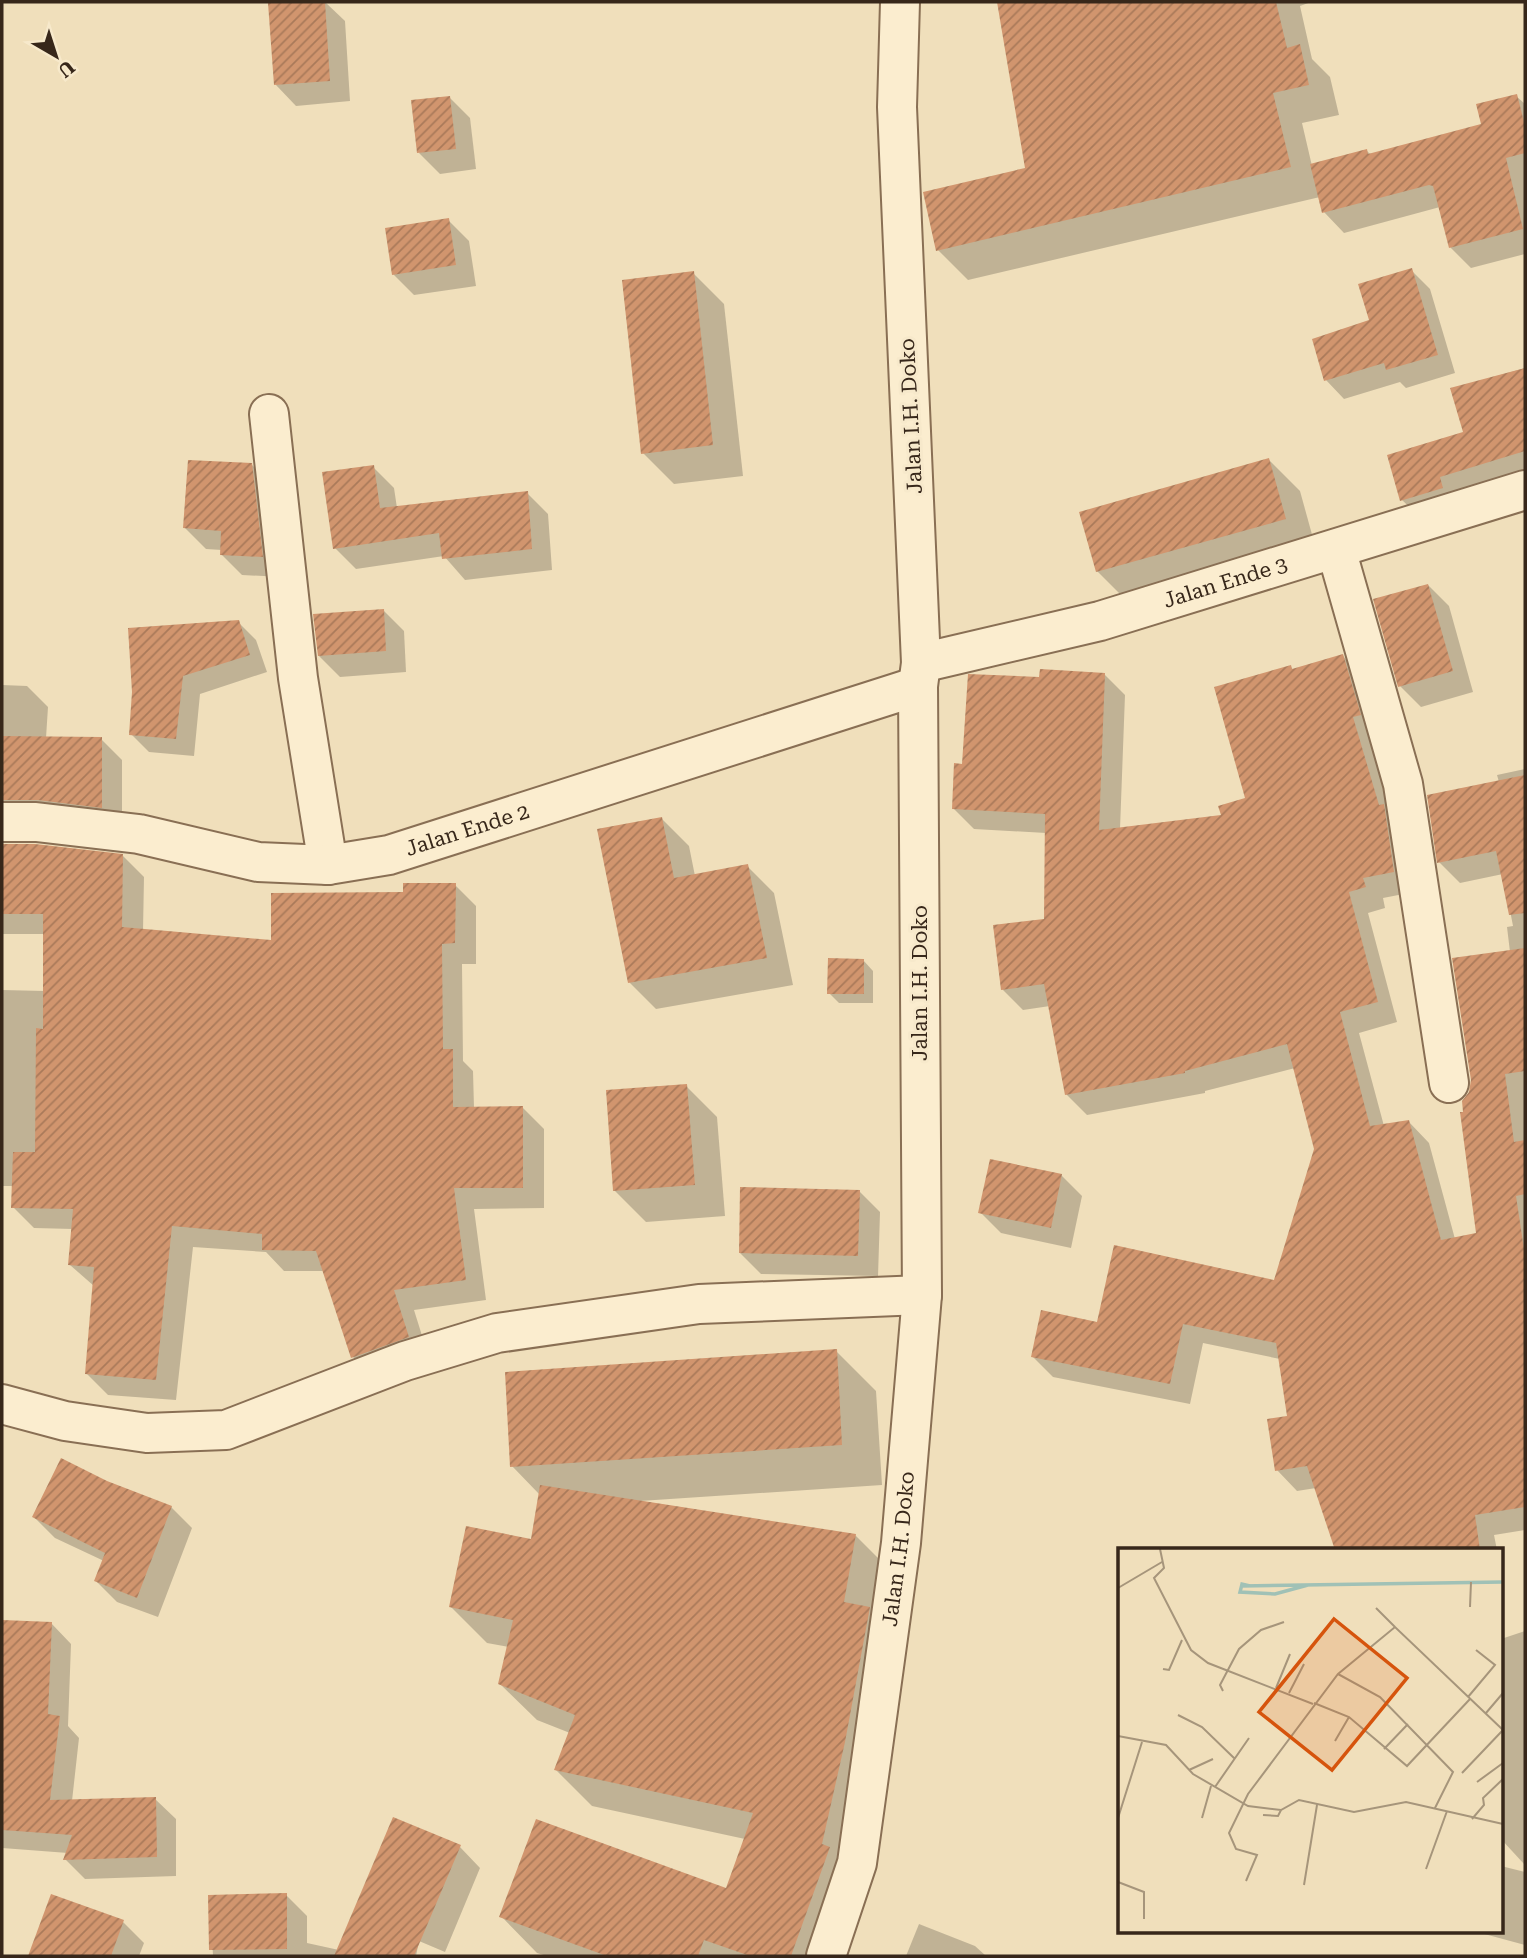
<svg xmlns="http://www.w3.org/2000/svg" width="1527" height="1958" font-family="'Roboto Serif',serif">
  <style>
    .shadow { fill: #0003 }
    .building { fill: url(#building-hatch) }
    .lines { fill: none; stroke-linecap: round; stroke-linejoin: round }
    .minor-casing { stroke: #896f54; stroke-width: 42 }
    .minor { stroke: #fbedcf; stroke-width: 38 }
    .labels { text-anchor: middle; dominant-baseline: central; stroke-width: 6; stroke-linejoin: round; paint-order: stroke }
    .street-label { font-size: 21px; fill: #37271a; stroke: #f7e9cb }
    .inset-river { fill: none; stroke: #a0c1b6; stroke-width: 3.5 }
    .inset-road { fill: none; stroke: #a6957b; stroke-width: 2 }
    .view { fill: #d6540d; fill-opacity: 0.15; stroke: #d6540d; stroke-width: 3.5 }
    .inset-edge { fill: none; stroke: #37271a; stroke-width: 3.5 }
  </style>
  <defs>
    <pattern id="building-hatch" width="6" height="6" patternUnits="userSpaceOnUse" patternTransform="scale(1.75)"><rect width="6" height="6" fill="#d1956e"/><path d="M-1 1l2-2M0 6l6-6M5 7l2-2" fill="none" stroke="#aa7a5a"/></pattern>
  </defs>
  <rect width="100%" height="100%" fill="#f0dfbb"/>
  <g class="shadow">
    <path d="M 325,2 L 345,21 L 350,101 L 296,106 L 276,85 L 270,5 Z"/>
    <path d="M 1023,2 L 1311,2 L 1300,6 L 1312,59 L 1330,77 L 1339,115 L 1302,123 L 1312,166 L 1367,151 L 1371,155 L 1483,126 L 1516,96 L 1525,104 L 1525,254 L 1471,268 L 1450,247 L 1440,207 L 1344,233 L 1324,212 L 1320,197 L 968,280 L 938,250 L 1027,169 L 1000,6 Z"/>
    <path d="M 449,97 L 470,118 L 476,169 L 440,174 L 419,153 Z"/>
    <path d="M 448,220 L 469,241 L 476,286 L 414,295 L 393,274 Z"/>
    <path d="M 1411,270 L 1430,289 L 1455,373 L 1406,388 L 1400,382 L 1344,399 L 1326,380 Z"/>
    <path d="M 693,273 L 724,304 L 743,476 L 674,484 L 643,453 Z"/>
    <path d="M 1525,368 L 1525,477 L 1423,520 L 1402,500 L 1465,433 L 1452,389 Z"/>
    <path d="M 1269,460 L 1300,491 L 1316,549 L 1128,602 L 1097,571 Z"/>
    <path d="M 252,465 L 273,486 L 283,577 L 242,575 L 222,555 L 222,550 L 206,549 L 185,528 Z"/>
    <path d="M 373,467 L 394,488 L 397,508 L 527,493 L 548,514 L 552,570 L 465,580 L 444,556 L 356,569 L 335,548 Z"/>
    <path d="M 1428,585 L 1449,606 L 1473,692 L 1421,707 L 1400,686 Z"/>
    <path d="M 383,610 L 404,631 L 406,672 L 340,677 L 319,656 Z"/>
    <path d="M 238,622 L 256,640 L 267,672 L 200,694 L 194,756 L 149,752 L 131,734 L 134,692 Z"/>
    <path d="M 1343,656 L 1363,677 L 1414,892 L 1383,898 L 1385,908 L 1368,913 L 1397,1022 L 1359,1033 L 1384,1126 L 1409,1122 L 1429,1143 L 1455,1239 L 1478,1234 L 1465,1113 L 1510,952 L 1507,927 L 1513,926 L 1503,874 L 1460,883 L 1439,862 L 1499,782 L 1497,775 L 1525,769 L 1525,1530 L 1494,1535 L 1497,1550 L 1337,1550 L 1316,1488 L 1297,1491 L 1277,1470 L 1289,1418 L 1280,1359 L 1203,1343 L 1190,1404 L 1053,1377 L 1032,1356 L 1099,1324 L 1275,1282 L 1316,1149 L 1295,1068 L 1205,1091 L 1205,1093 L 1087,1115 L 1066,1094 L 1050,1006 L 1023,1010 L 1002,989 L 1045,920 L 1046,833 L 974,829 L 953,808 L 964,766 L 1041,679 L 1104,674 L 1125,695 L 1120,829 L 1223,816 L 1247,799 L 1291,667 L 1294,671 Z"/>
    <path d="M 2,685 L 27,686 L 48,707 L 46,738 L 101,739 L 122,760 L 122,828 L 2,840 Z"/>
    <path d="M 661,818 L 689,846 L 695,876 L 747,866 L 774,893 L 793,985 L 656,1009 L 629,982 Z"/>
    <path d="M 2,846 L 35,846 L 123,856 L 144,877 L 143,931 L 273,942 L 405,894 L 455,885 L 476,906 L 476,964 L 462,964 L 463,1061 L 473,1071 L 474,1108 L 523,1108 L 544,1129 L 544,1208 L 474,1209 L 486,1300 L 414,1310 L 429,1358 L 374,1378 L 353,1357 L 324,1271 L 284,1271 L 266,1252 L 193,1247 L 176,1400 L 108,1395 L 87,1374 L 94,1286 L 70,1265 L 73,1229 L 34,1228 L 13,1207 L 13,1186 L 2,1186 L 2,990 L 45,991 L 45,934 L 2,934 Z"/>
    <path d="M 863,960 L 873,971 L 873,1003 L 839,1003 L 829,993 Z"/>
    <path d="M 686,1086 L 717,1117 L 725,1216 L 646,1222 L 615,1191 Z"/>
    <path d="M 1061,1175 L 1082,1196 L 1071,1248 L 1001,1233 L 980,1212 Z"/>
    <path d="M 859,1191 L 880,1212 L 878,1276 L 761,1274 L 740,1253 Z"/>
    <path d="M 836,1351 L 876,1391 L 882,1485 L 640,1501 L 855,1535 L 891,1571 L 840,1956 L 547,1956 L 537,1953 L 501,1916 L 727,1890 L 745,1839 L 592,1806 L 556,1770 L 570,1733 L 537,1720 L 500,1684 L 509,1647 L 487,1643 L 451,1607 L 533,1541 L 540,1495 L 512,1466 Z"/>
    <path d="M 107,1482 L 171,1507 L 192,1528 L 158,1617 L 117,1602 L 96,1581 L 104,1561 L 55,1538 L 34,1517 Z"/>
    <path d="M 2,1622 L 51,1623 L 71,1644 L 68,1726 L 79,1738 L 72,1801 L 155,1799 L 176,1819 L 176,1876 L 85,1879 L 65,1859 L 68,1853 L 2,1848 Z"/>
    <path d="M 1525,1631 L 1525,1864 L 1524,1864 L 1501,1839 L 1501,1639 Z"/>
    <path d="M 460,1847 L 480,1868 L 445,1952 L 419,1941 L 416,1956 L 213,1956 L 210,1897 L 286,1895 L 307,1916 L 307,1943 L 339,1950 Z"/>
    <path d="M 1501,1866 L 1525,1872 L 1525,1945 L 1477,1932 L 1501,1932 Z"/>
    <path d="M 123,1922 L 144,1943 L 139,1956 L 36,1956 L 31,1951 Z"/>
    <path d="M 919,1924 L 975,1946 L 986,1956 L 906,1956 Z"/>
  </g>
  <g class="building">
    <path d="M 325,2 L 330,81 L 274,85 L 268,3 Z"/>
    <path d="M 997,2 L 1276,2 L 1287,48 L 1300,44 L 1309,85 L 1273,93 L 1291,167 L 936,251 L 923,192 L 1025,168 Z"/>
    <path d="M 1517,94 L 1525,126 L 1525,153 L 1506,158 L 1523,229 L 1449,248 L 1433,186 L 1429,185 L 1322,213 L 1310,164 L 1367,149 L 1368,154 L 1481,124 L 1476,104 Z"/>
    <path d="M 450,96 L 456,149 L 417,153 L 411,100 Z"/>
    <path d="M 449,218 L 456,265 L 392,275 L 385,228 Z"/>
    <path d="M 1412,268 L 1438,355 L 1386,370 L 1384,363 L 1324,381 L 1312,339 L 1369,320 L 1358,284 Z"/>
    <path d="M 694,271 L 713,445 L 641,454 L 622,280 Z"/>
    <path d="M 1525,368 L 1525,451 L 1440,477 L 1443,488 L 1400,501 L 1387,455 L 1463,432 L 1450,388 Z"/>
    <path d="M 1269,458 L 1286,519 L 1096,572 L 1079,512 Z"/>
    <path d="M 188,460 L 252,463 L 263,557 L 220,555 L 221,531 L 183,528 Z"/>
    <path d="M 374,465 L 380,508 L 528,491 L 532,549 L 442,559 L 439,533 L 333,549 L 322,472 Z"/>
    <path d="M 1428,584 L 1453,671 L 1398,687 L 1373,599 Z"/>
    <path d="M 384,609 L 386,651 L 318,656 L 313,614 Z"/>
    <path d="M 239,620 L 250,655 L 183,676 L 176,739 L 129,735 L 132,692 L 128,628 Z"/>
    <path d="M 1343,654 L 1361,715 L 1353,717 L 1379,805 L 1384,804 L 1394,872 L 1363,878 L 1366,887 L 1349,892 L 1378,1002 L 1340,1012 L 1370,1126 L 1409,1120 L 1441,1240 L 1476,1233 L 1460,1112 L 1463,1112 L 1462,1101 L 1469,1092 L 1471,1080 L 1452,958 L 1525,948 L 1525,1071 L 1505,1074 L 1514,1142 L 1525,1140 L 1525,1194 L 1516,1196 L 1525,1256 L 1525,1507 L 1475,1515 L 1480,1550 L 1335,1550 L 1307,1466 L 1275,1471 L 1267,1419 L 1287,1416 L 1276,1343 L 1183,1324 L 1170,1384 L 1031,1357 L 1041,1310 L 1097,1322 L 1114,1245 L 1274,1280 L 1314,1149 L 1287,1044 L 1185,1071 L 1185,1073 L 1065,1095 L 1044,984 L 1001,990 L 993,925 L 1044,919 L 1045,814 L 952,809 L 954,763 L 962,764 L 968,674 L 1039,677 L 1040,669 L 1105,673 L 1099,830 L 1221,815 L 1218,806 L 1245,798 L 1214,687 L 1291,665 L 1292,669 Z"/>
    <path d="M 2,736 L 102,737 L 102,808 L 38,800 L 2,800 Z"/>
    <path d="M 1525,775 L 1525,913 L 1509,915 L 1496,851 L 1437,863 L 1427,795 Z"/>
    <path d="M 662,817 L 674,878 L 748,864 L 767,958 L 628,983 L 597,829 Z"/>
    <path d="M 2,844 L 35,844 L 123,854 L 122,927 L 271,940 L 271,893 L 403,892 L 403,883 L 456,883 L 455,943 L 442,944 L 443,1049 L 453,1049 L 453,1107 L 523,1106 L 523,1188 L 454,1188 L 466,1280 L 394,1290 L 409,1337 L 351,1358 L 316,1251 L 262,1250 L 262,1234 L 172,1226 L 156,1380 L 85,1374 L 94,1267 L 68,1265 L 73,1209 L 11,1208 L 13,1152 L 35,1152 L 36,1028 L 43,1029 L 43,914 L 2,914 Z"/>
    <path d="M 828,958 L 864,959 L 864,994 L 827,994 Z"/>
    <path d="M 687,1084 L 695,1185 L 613,1191 L 606,1090 Z"/>
    <path d="M 990,1159 L 1062,1174 L 1051,1228 L 978,1213 Z"/>
    <path d="M 740,1187 L 860,1190 L 858,1256 L 739,1253 Z"/>
    <path d="M 837,1349 L 842,1445 L 510,1467 L 505,1372 Z"/>
    <path d="M 61,1458 L 107,1481 L 172,1506 L 137,1598 L 94,1581 L 105,1553 L 32,1517 Z"/>
    <path d="M 540,1485 L 856,1534 L 844,1602 L 870,1607 L 845,1742 L 822,1844 L 830,1847 L 791,1956 L 750,1956 L 704,1940 L 698,1956 L 607,1956 L 499,1917 L 536,1819 L 726,1888 L 753,1813 L 554,1770 L 575,1715 L 498,1684 L 513,1620 L 449,1607 L 466,1526 L 531,1539 Z"/>
    <path d="M 2,1620 L 52,1622 L 48,1714 L 60,1716 L 50,1800 L 156,1797 L 157,1857 L 63,1860 L 72,1835 L 2,1830 Z"/>
    <path d="M 393,1817 L 461,1845 L 414,1956 L 334,1956 Z"/>
    <path d="M 287,1893 L 287,1949 L 209,1950 L 208,1895 Z"/>
    <path d="M 51,1894 L 124,1920 L 111,1956 L 28,1956 Z"/>
  </g>
  <g class="lines">
    <defs>
      <g id="minor">
        <path d="M 269,414 L 298,678 L 328,865"/>
        <path d="M 1336,549 L 1403,784 L 1449,1083"/>
        <path id="s1" d="M 921,663 L 1100,621 L 1525,490"/>
        <path id="s2" d="M 2,822 L 36,822 L 139,834 L 258,862 L 328,865 L 389,855 L 918,686"/>
        <path d="M 2,1404 L 65,1421 L 147,1433 L 226,1430 L 405,1361 L 497,1333 L 699,1304 L 922,1295"/>
        <path id="s3" d="M 826,1956 L 857,1863 L 901,1543 L 922,1295 L 918,686 L 921,663 L 897,107 L 900,2"/>
      </g>
    </defs>
    <use href="#minor" class="minor-casing"/>
    <use href="#minor" class="minor"/>
  </g>
  <g class="labels">
    <g class="street-label">
      <text transform="translate(911 416) rotate(-93)">Jalan I.H. Doko</text>
      <text stroke="none"><textPath href="#s1" startOffset="315">Jalan Ende 3</textPath></text>
      <text stroke="none"><textPath href="#s2" startOffset="474">Jalan Ende 2</textPath></text>
      <text transform="translate(920 983) rotate(-90)">Jalan I.H. Doko</text>
      <text stroke="none"><textPath href="#s3" startOffset="415">Jalan I.H. Doko</textPath></text>
    </g>
  </g>
  <g transform="translate(1118 1548)">
    <rect width="385" height="385" fill="#f0dfbb"/>
    <path class="inset-river" d="M 123,38 L 385,34M 132,38 L 124,36 L 122,44 L 157,46 L 190,37"/>
    <path class="inset-road" d="M 42,1 L 46,20 L 36,30 L 73,102 L 90,115 L 195,156M 0,40 L 44,14M 352,59 L 353,34M 258,60 L 277,79M 45,121 L 51,122 L 64,92M 220,126 L 262,149 L 335,224 L 317,260M 158,140 L 172,106M 105,143 L 102,137 L 121,101 L 143,82 L 166,74M 171,145 L 186,116M 350,149 L 377,117 L 358,102M 196,155 L 231,169 L 289,218 L 352,151M 368,165 L 385,145M 60,167 L 84,179 L 116,210M 0,188 L 48,197 L 75,226 L 130,258 L 163,262 L 181,252 L 236,264 L 288,254 L 385,276M 217,193 L 231,169M 266,201 L 290,176M 71,222 L 95,211M 344,225 L 385,182M 359,234 L 385,215M 97,239 L 131,190M 145,267 L 160,268 L 163,262M 0,270 L 24,194M 84,270 L 93,238M 354,271 L 366,257 L 365,250 L 385,231M 308,321 L 329,263M 128,333 L 139,307 L 118,301 L 111,285 L 130,246 L 220,126 L 277,79 L 385,182M 0,334 L 26,344 L 26,371M 186,337 L 199,257"/>
    <path class="view" d="M 216,71 L 289,130 L 214,222 L 141,164 Z"/>
    <rect width="385" height="385" class="inset-edge"/>
  </g>
  <rect width="1527" height="1958" fill="none" stroke="#37271a" stroke-width="7"/>
  <g transform="translate(56 56) rotate(141)" stroke="#f7e9cb" stroke-width="5" paint-order="stroke">
  <path d="M0-5L12 26L0 18L-12 26Z" fill="#37271a"/>
  <text y="-10" font-size="19" font-weight="bold" text-anchor="middle" fill="#37271a">U</text>
  </g>
</svg>
